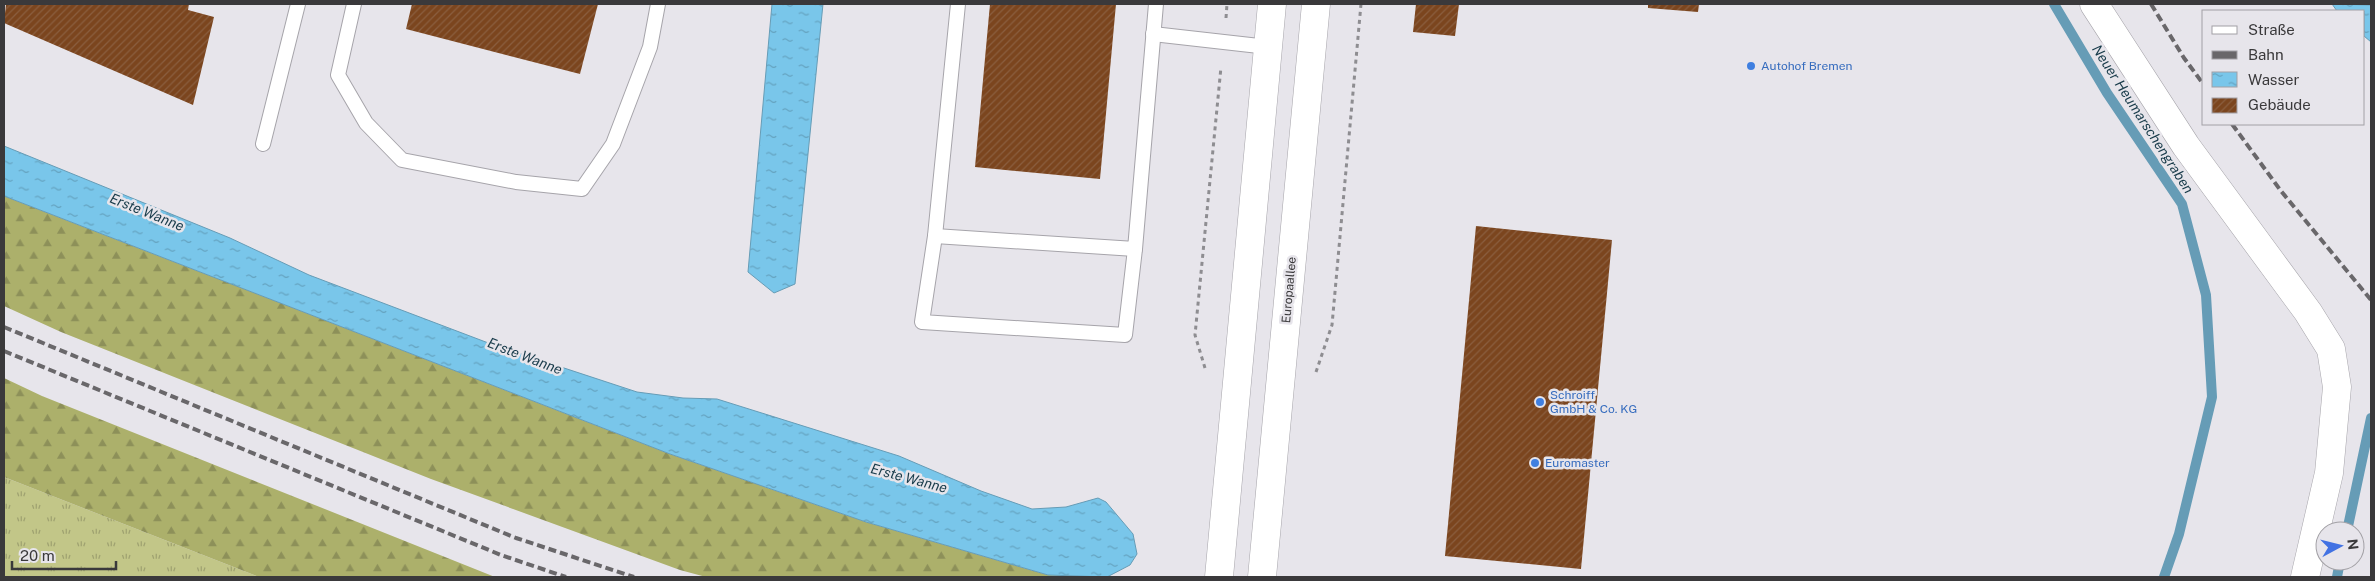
<svg xmlns="http://www.w3.org/2000/svg" width="2375" height="581" font-family="'Public Sans',sans-serif">
  <style>
    .grass { fill: url(#grass-tufts) }
    .forest { fill: url(#forest-firs) }
    .water { fill: url(#water-ripples); stroke: #669cb6 }
    .lines { fill: none; stroke-linecap: round; stroke-linejoin: round }
    .stream { stroke: #669cb6; stroke-width: 10 }
    .building { fill: url(#building-hatch) }
    .lane-casing { stroke: #a6a4aa; stroke-width: 16 }
    .street-casing { stroke: #a6a4aa; stroke-width: 29 }
    .path { stroke: #8e8d91; stroke-width: 3; stroke-dasharray: 4 4; stroke-linecap: butt }
    .lane { stroke: #fff; stroke-width: 14 }
    .street { stroke: #fff; stroke-width: 28 }
    .rail { stroke: #69676a; stroke-width: 4; stroke-dasharray: 8 4; stroke-linecap: butt }
    .shop-dot { fill: #3f7fe0; stroke: #e7e5eb; stroke-width: 2 }
    .labels { text-anchor: middle; dominant-baseline: central; stroke-width: 5; stroke-linejoin: round; paint-order: stroke }
    .shop-label { font-size: 12px; fill: #366cbe; stroke: #e7e5eb; text-anchor: start }
    .street-label { font-size: 12px; fill: #3a393b; stroke: #e7e5eb }
    .water-label { font-size: 14px; font-style: italic; fill: #183b4a; stroke: #e7e5eb }
  </style>
  <defs>
    <pattern id="grass-tufts" width="24" height="20" patternUnits="userSpaceOnUse" patternTransform="scale(1.25)"><rect width="24" height="20" fill="#c2c688"/><path d="M3 7l-1-3M5 7V3M7 7l1-3M15 17l-1-3M17 17v-4M19 17l1-3" fill="none" stroke="#9fa270"/></pattern>
    <pattern id="forest-firs" width="22" height="20" patternUnits="userSpaceOnUse" patternTransform="scale(1.25)"><rect width="22" height="20" fill="#acb06b"/><path d="M5 1l3.5 6h-7zM16 11l3.5 6h-7z" fill="#8d9059"/></pattern>
    <pattern id="water-ripples" width="26" height="14" patternUnits="userSpaceOnUse" patternTransform="scale(1.25)"><rect width="26" height="14" fill="#79c6ea"/><path d="M2 4q2-2 4 0t4 0M15 11q2-2 4 0t4 0" fill="none" stroke="#64a2bf"/></pattern>
    <pattern id="building-hatch" width="6" height="6" patternUnits="userSpaceOnUse" patternTransform="scale(1.25)"><rect width="6" height="6" fill="#7b451e"/><path d="M-1 1l2-2M0 6l6-6M5 7l2-2" fill="none" stroke="#8a5e3f"/></pattern>
  </defs>
  <rect width="100%" height="100%" fill="#e7e5eb"/>
  <path class="grass" d="M 4,477 L 259,577 L 4,577 Z"/>
  <g class="forest">
    <path d="M 4,196 L 670,454 L 866,522 L 1048,575 L 1109,577 L 706,577 L 680,570 L 431,479 L 61,332 L 4,306 Z"/>
    <path d="M 4,378 L 42,396 L 495,577 L 259,577 L 4,477 Z"/>
  </g>
  <g class="water">
    <path d="M 772,4 L 823,4 L 795,284 L 774,293 L 748,272 Z"/>
    <path d="M 2332,4 L 2371,5 L 2371,42 L 2364,36 L 2364,11 L 2337,11 Z"/>
    <path d="M 4,146 L 230,238 L 309,275 L 491,344 L 637,392 L 683,398 L 717,399 L 899,456 L 981,491 L 1032,509 L 1066,507 L 1098,498 L 1106,502 L 1133,534 L 1137,554 L 1130,565 L 1107,577 L 1048,575 L 866,522 L 670,454 L 4,196 Z"/>
  </g>
  <g class="lines">
    <g class="stream">
      <path d="M 2054,4 L 2107,93 L 2182,204 L 2206,295 L 2212,397 L 2179,534 L 2164,577"/>
      <path d="M 2347,531 L 2371,418"/>
      <path d="M 2337,577 L 2340,561"/>
    </g>
  </g>
  <g class="building">
    <path d="M 6,4 L 189,4 L 188,10 L 214,17 L 193,105 L 4,23 Z"/>
    <path d="M 412,4 L 598,4 L 580,74 L 406,29 Z"/>
    <path d="M 990,4 L 1116,4 L 1100,179 L 975,167 Z"/>
    <path d="M 1416,4 L 1459,4 L 1455,36 L 1413,32 Z"/>
    <path d="M 1648,4 L 1699,4 L 1698,12 L 1648,8 Z"/>
    <path d="M 1476,226 L 1612,240 L 1581,569 L 1445,556 Z"/>
  </g>
  <g class="lines">
    <defs>
      <g id="lane">
        <path d="M 354,4 L 338,75 L 366,123 L 402,160 L 516,182 L 582,189 L 613,144 L 650,47 L 658,4"/>
        <path d="M 958,4 L 935,236 L 922,322 L 1125,335 L 1135,249"/>
        <path d="M 1153,34 L 1268,47"/>
        <path d="M 263,144 L 298,4"/>
        <path d="M 935,236 L 1135,249 L 1156,4"/>
      </g>
      <g id="street">
        <path d="M 2094,4 L 2186,146 L 2308,312 L 2331,349 L 2337,387 L 2329,473 L 2305,577"/>
        <path d="M 1219,577 L 1272,4"/>
        <path d="M 1262,577 L 1316,4"/>
      </g>
    </defs>
    <use href="#lane" class="lane-casing"/>
    <use href="#street" class="street-casing"/>
    <g class="path">
      <path d="M 1226,18 L 1227,4"/>
      <path d="M 1205,368 L 1195,335 L 1221,67"/>
      <path d="M 1316,372 L 1332,325 L 1361,4"/>
    </g>
    <use href="#lane" class="lane"/>
    <use href="#street" class="street"/>
    <g class="rail">
      <path d="M 2151,4 L 2184,58 L 2204,85"/>
      <path d="M 2232,124 L 2281,191 L 2371,300"/>
      <path d="M 4,327 L 516,538 L 634,577"/>
      <path d="M 4,351 L 501,555 L 566,577"/>
    </g>
  </g>
  <g class="shop-dot">
    <circle cx="1751" cy="66" r="5"/>
    <circle cx="1540" cy="402" r="5"/>
    <circle cx="1535" cy="463" r="5"/>
  </g>
  <g class="labels">
    <g class="shop-label">
      <text x="1761" y="66">Autohof Bremen</text>
      <text x="1550" y="395">Schroiff<tspan x="1550" dy="14">GmbH &amp; Co. KG</tspan></text>
      <text x="1545" y="463">Euromaster</text>
    </g>
    <g class="street-label">
      <text transform="translate(1289 290) rotate(-85)">Europaallee</text>
    </g>
    <g class="water-label">
      <text transform="translate(2143 119) rotate(57)">Neuer Heumarschengraben</text>
      <text transform="translate(147 212) rotate(22)">Erste Wanne</text>
      <text transform="translate(525 356) rotate(21)">Erste Wanne</text>
      <text transform="translate(909 478) rotate(15)">Erste Wanne</text>
    </g>
  </g>
  <rect width="2375" height="581" fill="none" stroke="#3a393b" stroke-width="10"/>
  <rect x="2202" y="10" width="162" height="115" fill="#e7e5eb" stroke="#a2a0a5"/>
  <rect x="2212" y="26" width="25" height="8" fill="#ffffff" stroke="#a2a0a5"/>
  <text x="2248" y="35" font-size="15" fill="#3a393b">Straße</text>
  <rect x="2212" y="51" width="25" height="8" fill="#69676a" stroke="#a2a0a5"/>
  <text x="2248" y="60" font-size="15" fill="#3a393b">Bahn</text>
  <rect x="2212" y="72" width="25" height="15" fill="url(#water-ripples)" stroke="#a2a0a5"/>
  <text x="2248" y="85" font-size="15" fill="#3a393b">Wasser</text>
  <rect x="2212" y="98" width="25" height="15" fill="url(#building-hatch)" stroke="#a2a0a5"/>
  <text x="2248" y="110" font-size="15" fill="#3a393b">Gebäude</text>
  <g transform="translate(2340 546) rotate(83)"><circle r="24" fill="#e7e5eb" stroke="#a2a0a5"/>
  <path d="M0-4L9 19L0 12L-9 19Z" fill="#4272e3"/>
  <text y="-8" font-size="14" font-weight="bold" text-anchor="middle" fill="#3a393b">N</text>
  </g>
  <path d="M12 561v8h104v-8" fill="none" stroke="#3a393b" stroke-width="2.5"/>
  <text x="20" y="561" font-size="15" fill="#3a393b" stroke="#e7e5eb" stroke-width="4" paint-order="stroke">20 m</text>
</svg>
